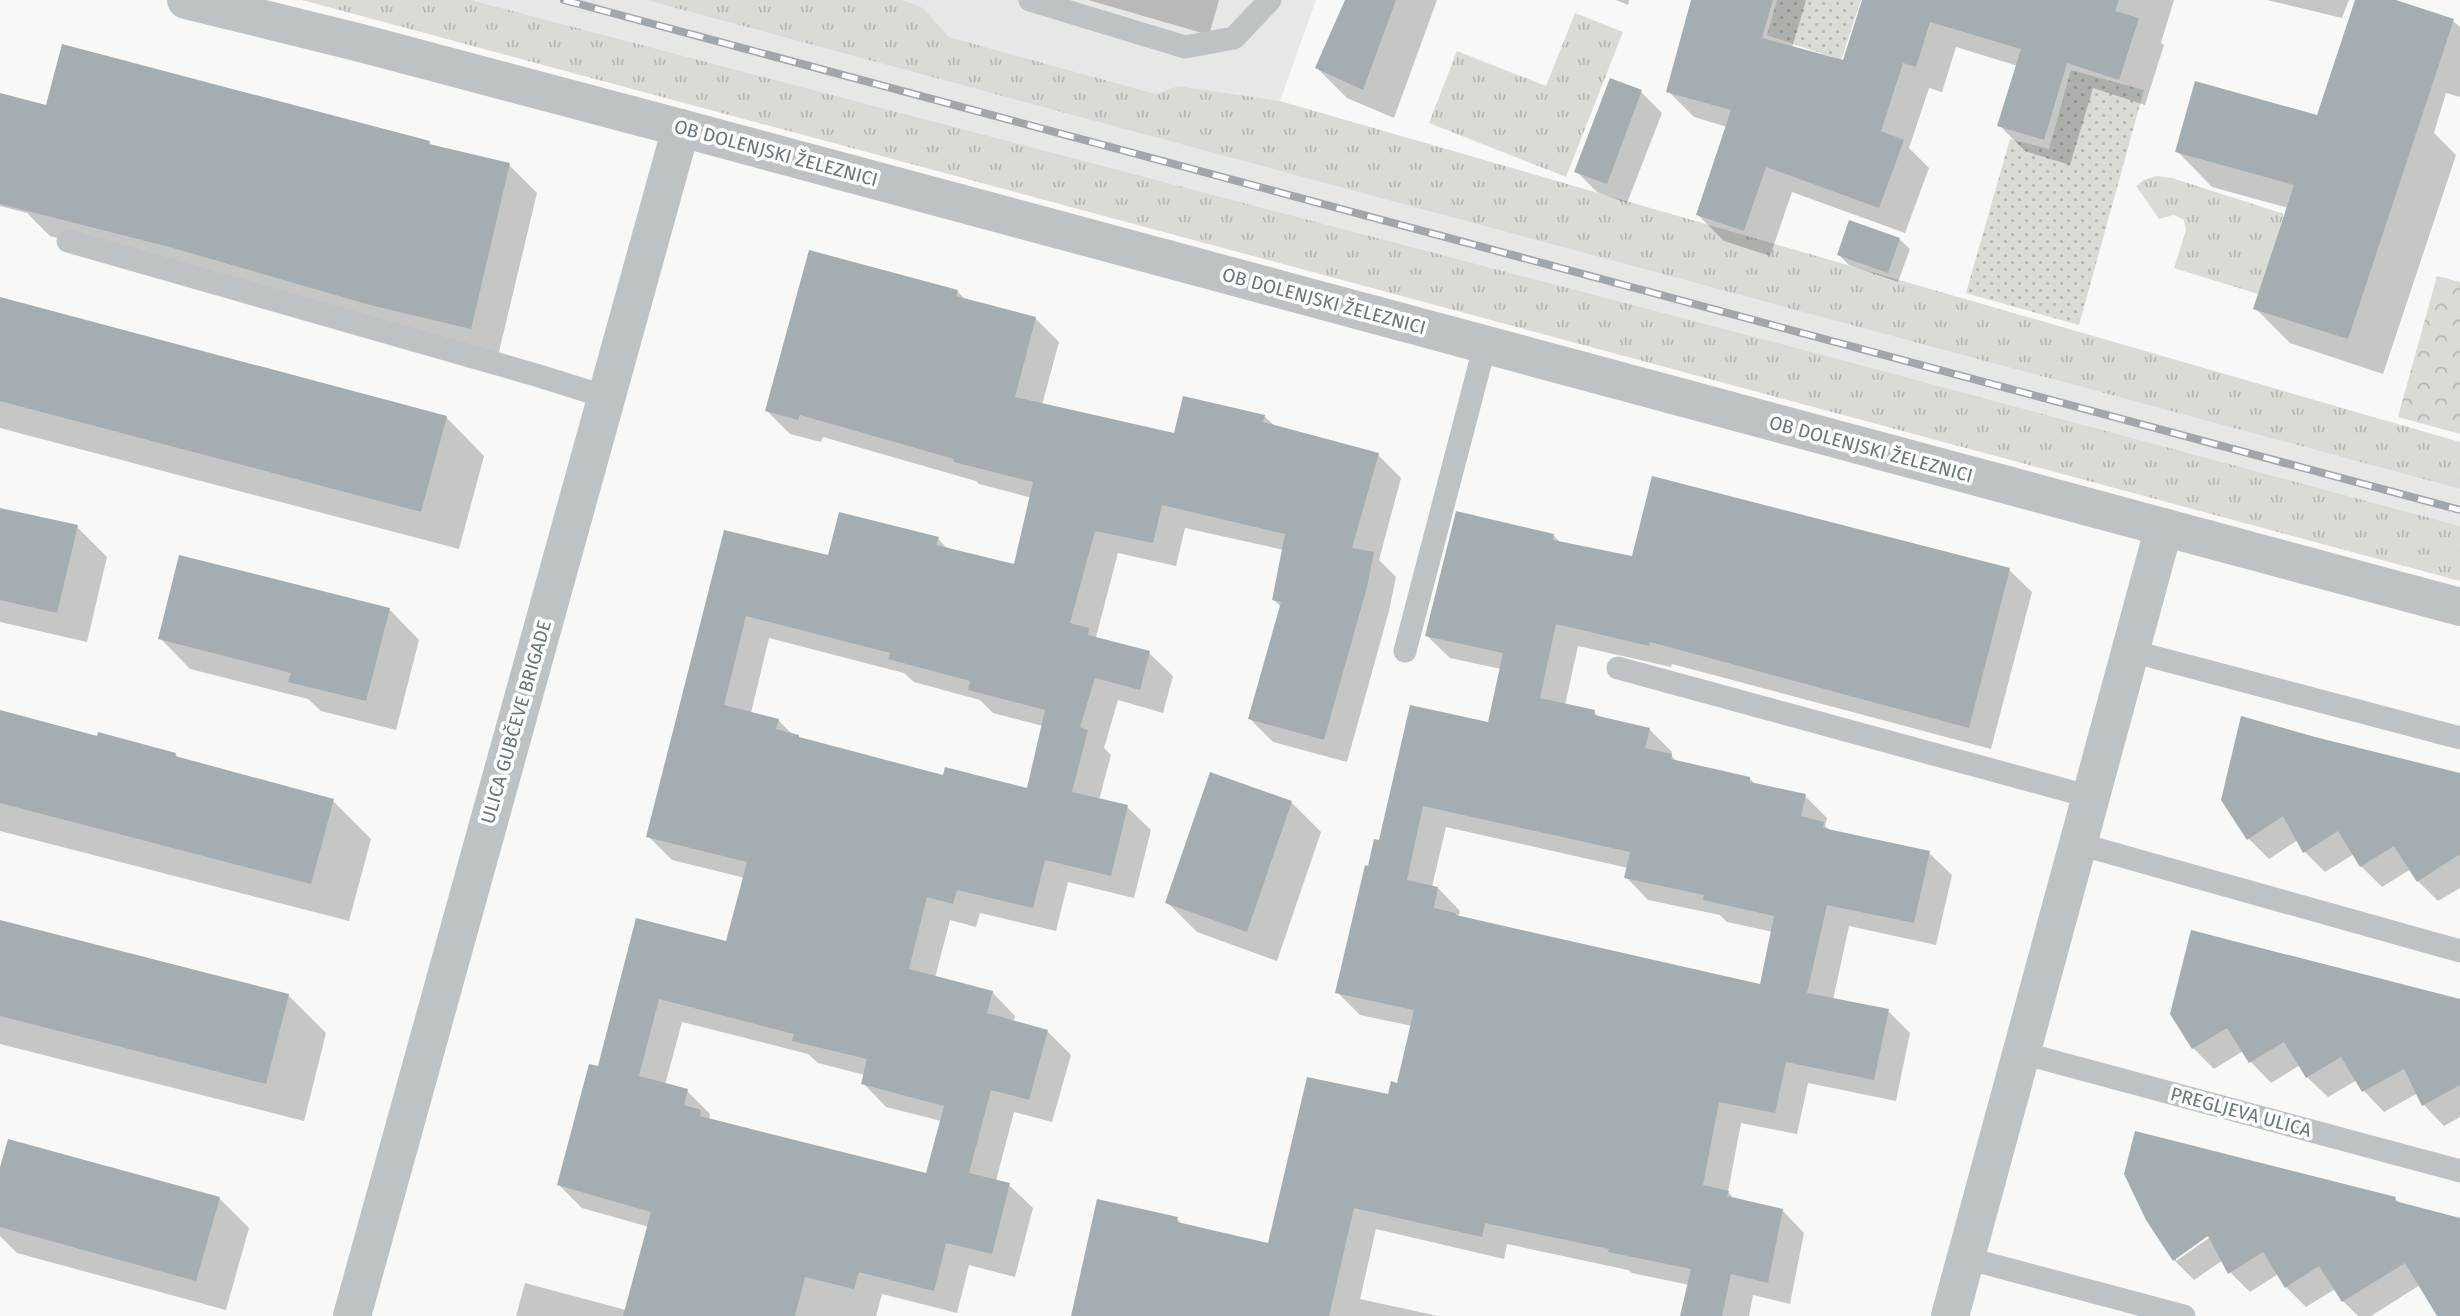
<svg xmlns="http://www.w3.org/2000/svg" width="2460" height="1316" font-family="'Fira Sans',sans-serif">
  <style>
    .built { fill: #e6e8e6 }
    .grass { fill: url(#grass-tufts) }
    .forest { fill: url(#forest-crowns) }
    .garden { fill: url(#garden-dots) }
    .shadow { fill: #0003; fill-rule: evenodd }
    .building { fill: #a4aeb2; fill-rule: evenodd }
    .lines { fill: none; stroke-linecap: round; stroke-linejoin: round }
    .service { stroke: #bdc2c5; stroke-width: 23 }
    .minor { stroke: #bdc2c5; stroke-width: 38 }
    .tertiary { stroke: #bdc2c5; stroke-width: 38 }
    .rail-casing { stroke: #9fa7ab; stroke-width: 8 }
    .rail { stroke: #fff; stroke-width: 5; stroke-dasharray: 16; stroke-linecap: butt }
    .labels { text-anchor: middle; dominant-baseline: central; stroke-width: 7; stroke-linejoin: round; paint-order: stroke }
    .street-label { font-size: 19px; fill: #65767e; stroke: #fff }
  </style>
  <defs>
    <pattern id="grass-tufts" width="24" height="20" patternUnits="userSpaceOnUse" patternTransform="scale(1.75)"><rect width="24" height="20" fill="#d8dcd5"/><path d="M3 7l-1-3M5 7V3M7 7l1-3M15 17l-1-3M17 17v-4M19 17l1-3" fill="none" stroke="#b3b7b2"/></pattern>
    <pattern id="forest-crowns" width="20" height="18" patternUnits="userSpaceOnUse" patternTransform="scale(1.75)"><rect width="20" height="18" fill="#d8dcd5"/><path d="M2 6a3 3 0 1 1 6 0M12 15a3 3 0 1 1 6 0" fill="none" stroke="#b3b7b2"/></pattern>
    <pattern id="garden-dots" width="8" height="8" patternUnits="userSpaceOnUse" patternTransform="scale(1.75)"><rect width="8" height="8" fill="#d8dcd5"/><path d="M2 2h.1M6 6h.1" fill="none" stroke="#b3b7b2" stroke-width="1.8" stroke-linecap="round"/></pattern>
  </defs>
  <rect width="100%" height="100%" fill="#f8f8f6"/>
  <g class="built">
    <path d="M 471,0 L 646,0 L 654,2 L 2460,489 L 2460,526 L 1835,358 Z"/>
    <path d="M 903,0 L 1316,0 L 1280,101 L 1178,86 L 1156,94 L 949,37 L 923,8 Z"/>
  </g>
  <g class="grass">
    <path d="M 302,0 L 471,0 L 1835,358 L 2460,526 L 2460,581 Z"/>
    <path d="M 646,0 L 903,0 L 923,8 L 949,37 L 1156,94 L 1178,86 L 1280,101 L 2460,442 L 2460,489 Z"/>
    <path d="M 1575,13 L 1623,32 L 1566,177 L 1429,123 L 1457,51 L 1546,86 Z"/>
    <path d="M 2156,176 L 2172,178 L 2284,214 L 2258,294 L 2174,268 L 2186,230 L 2184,220 L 2174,215 L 2159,219 L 2136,186 L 2144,180 Z"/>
  </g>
  <path class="forest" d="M 2437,276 L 2460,282 L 2460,434 L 2398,417 Z"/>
  <g class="garden">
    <path d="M 1777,0 L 1861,0 L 1841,60 L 1767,35 Z"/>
    <path d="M 2071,70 L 2144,90 L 2079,325 L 1966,293 L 2010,139 L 2049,149 Z"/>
  </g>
  <g class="shadow">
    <path d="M 1088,0 L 1219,0 L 1209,35 Z"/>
    <path d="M 1347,0 L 1437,0 L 1394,118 L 1347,98 L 1317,68 Z"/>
    <path d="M 1616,0 L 1629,0 L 1628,5 Z"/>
    <path d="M 1694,0 L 1806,0 L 1792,48 L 1844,62 L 1864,0 L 2174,0 L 2161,43 L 2164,45 L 2145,105 L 2093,88 L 2070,165 L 2025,151 L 1999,125 L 2018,66 L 1956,47 L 1942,92 L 1929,88 L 1909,148 L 1929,168 L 1905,233 L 1792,192 L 1770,256 L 1724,241 L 1698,215 L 1727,127 L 1694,117 L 1668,91 Z"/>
    <path d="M 2267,0 L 2349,0 L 2342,18 Z"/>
    <path d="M 2357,0 L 2390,0 L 2453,21 L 2460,27 L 2460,97 L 2446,93 L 2434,133 L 2456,155 L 2383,374 L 2290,343 L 2255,308 L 2288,208 L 2212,187 L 2177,151 L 2318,117 Z"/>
    <path d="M 1611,81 L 1641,92 L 1662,113 L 1627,203 L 1597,192 L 1577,172 Z"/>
    <path d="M 0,94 L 48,108 L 429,142 L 434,147 L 509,165 L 537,193 L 498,356 L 50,236 L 27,213 L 0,206 Z"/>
    <path d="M 1899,239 L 1910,249 L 1898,282 L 1849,265 L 1839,255 Z"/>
    <path d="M 957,291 L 966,300 L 1035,318 L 1059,342 L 1042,405 L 1175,435 L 1264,416 L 1275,426 L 1378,455 L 1401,478 L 1379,560 L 1396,577 L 1389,611 L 1347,762 L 1273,742 L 1250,719 L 1281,607 L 1274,600 L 1284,550 L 1185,528 L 1176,566 L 1118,553 L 1096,637 L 1099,640 L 1149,653 L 1173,676 L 1163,713 L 1118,700 L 1104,748 L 1111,755 L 1099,800 L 1127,807 L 1151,830 L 1134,898 L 1068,882 L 1056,931 L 980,913 L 976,927 L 950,920 L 935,978 L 992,992 L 1015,1016 L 1013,1022 L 1047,1031 L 1071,1055 L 1052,1122 L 1014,1112 L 996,1181 L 1009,1185 L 1033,1208 L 1015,1277 L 969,1265 L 957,1313 L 882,1294 L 876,1316 L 516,1316 L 525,1283 L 626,1310 L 649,1227 L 582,1208 L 559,1185 L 599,1068 L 637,920 L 727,944 L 745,878 L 672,860 L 648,836 L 725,532 L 829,557 L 938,539 L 948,549 L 1016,567 L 1032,498 L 979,484 L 976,481 L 823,437 L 821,442 L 790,434 L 767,411 ZM 769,638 L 904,673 L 914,682 L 980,700 L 993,713 L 1043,726 L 1028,790 L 945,777 L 802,740 L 793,735 L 778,720 L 751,713 ZM 682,1022 L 808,1054 L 818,1063 L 865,1075 L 863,1083 L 886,1107 L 941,1121 L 927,1175 L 709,1120 L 710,1114 L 687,1091 L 665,1085 Z"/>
    <path d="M 0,299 L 446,417 L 484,456 L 459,549 L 0,428 Z"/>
    <path d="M 0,509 L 77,527 L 107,557 L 87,642 L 0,622 Z"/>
    <path d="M 1554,536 L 1561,543 L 1633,558 L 2009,570 L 2032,592 L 1991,749 L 1672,664 L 1671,667 L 1578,646 L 1565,705 L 1594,712 L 1600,718 L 1649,729 L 1672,752 L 1671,755 L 1677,762 L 1749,778 L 1756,785 L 1805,796 L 1827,818 L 1825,826 L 1831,831 L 1929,853 L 1952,875 L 1936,945 L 1849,926 L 1833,1000 L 1888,1011 L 1910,1033 L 1896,1101 L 1808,1083 L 1797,1134 L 1741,1123 L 1728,1192 L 1735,1200 L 1782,1210 L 1804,1233 L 1790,1304 L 1753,1295 L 1749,1316 L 1682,1316 L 1689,1285 L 1632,1273 L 1628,1270 L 1507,1244 L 1504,1259 L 1376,1229 L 1360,1299 L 1438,1316 L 1072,1316 L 1177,1219 L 1183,1225 L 1270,1246 L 1399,1085 L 1412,1026 L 1360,1015 L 1337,992 L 1370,868 L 1381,842 L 1489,724 L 1501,669 L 1450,658 L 1427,636 ZM 1446,827 L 1628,868 L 1626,877 L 1648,900 L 1720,915 L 1727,922 L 1773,932 L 1762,986 L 1458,918 L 1460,911 L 1438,888 L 1432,887 Z"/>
    <path d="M 389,609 L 419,640 L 396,730 L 321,711 L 308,699 L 190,669 L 160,638 Z"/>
    <path d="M 0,712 L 98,738 L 175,754 L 180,759 L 333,801 L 371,839 L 349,921 L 0,831 Z"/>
    <path d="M 2460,776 L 2460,888 L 2438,901 L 2418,881 L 2411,869 L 2382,887 L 2361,866 L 2354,854 L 2325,872 L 2305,852 L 2298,840 L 2269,859 L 2249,839 L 2223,799 Z"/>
    <path d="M 1291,802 L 1321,832 L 1277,961 L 1197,932 L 1167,902 Z"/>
    <path d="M 0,922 L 288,995 L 326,1033 L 304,1121 L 0,1044 Z"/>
    <path d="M 2460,1000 L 2460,1117 L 2444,1126 L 2424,1105 L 2418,1093 L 2384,1112 L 2364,1091 L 2357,1080 L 2328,1097 L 2307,1077 L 2300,1065 L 2271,1083 L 2251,1062 L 2243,1051 L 2214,1069 L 2193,1048 L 2172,1013 Z"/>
    <path d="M 0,1173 L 219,1198 L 249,1228 L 226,1310 L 17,1253 L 0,1236 Z"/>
    <path d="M 2395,1199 L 2401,1204 L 2460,1219 L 2460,1316 L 2439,1316 L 2420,1285 L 2371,1316 L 2358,1316 L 2343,1301 L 2335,1289 L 2306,1307 L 2286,1287 L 2278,1274 L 2250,1292 L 2230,1272 L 2223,1260 L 2194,1280 L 2174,1260 L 2148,1219 ZM 2214,1230 L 2216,1233 L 2176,1261 L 2176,1257 Z"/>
  </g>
  <g class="building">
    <path d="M 1345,0 L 1396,0 L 1363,90 L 1315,68 Z"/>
    <path d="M 1691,0 L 1773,0 L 1762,38 L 1843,60 L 1862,0 L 2119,0 L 2115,11 L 2139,18 L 2119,80 L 2067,63 L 2044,140 L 1997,126 L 2021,49 L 1930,22 L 1916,67 L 1903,63 L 1881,131 L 1904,140 L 1879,208 L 1766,167 L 1744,231 L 1696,215 L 1731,110 L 1666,92 Z"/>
    <path d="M 2355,0 L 2396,0 L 2454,19 L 2348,339 L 2253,309 L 2294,185 L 2175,152 L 2195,81 L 2317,115 Z"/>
    <path d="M 62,44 L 430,141 L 429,144 L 510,163 L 471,329 L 370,305 L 173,248 L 0,204 L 0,93 L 46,105 Z"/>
    <path d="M 1610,78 L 1642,90 L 1607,184 L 1574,172 Z"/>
    <path d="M 1849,220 L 1900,238 L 1888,273 L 1837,255 Z"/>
    <path d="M 809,250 L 958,290 L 956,296 L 1036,317 L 1015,397 L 1174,433 L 1183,396 L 1265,415 L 1263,422 L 1379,453 L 1352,548 L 1374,552 L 1367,587 L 1324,740 L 1248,719 L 1281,602 L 1272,600 L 1285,534 L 1162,505 L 1153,543 L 1095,531 L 1070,623 L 1089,628 L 1088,635 L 1150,651 L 1140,690 L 1095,678 L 1080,727 L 1088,730 L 1072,792 L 1128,805 L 1111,876 L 1045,860 L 1033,908 L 957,890 L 953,904 L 927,897 L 909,969 L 993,991 L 987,1013 L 1048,1030 L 1029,1100 L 991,1090 L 969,1173 L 1010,1183 L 992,1254 L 946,1243 L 934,1291 L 859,1272 L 854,1289 L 805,1277 L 795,1316 L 623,1316 L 651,1212 L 557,1185 L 589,1064 L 598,1066 L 636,918 L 726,941 L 747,862 L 646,837 L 724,530 L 828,555 L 839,512 L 939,537 L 936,545 L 1014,564 L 1033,482 L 954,462 L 954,459 L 800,415 L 798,420 L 765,411 ZM 746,616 L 890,653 L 888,659 L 970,681 L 968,690 L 1045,710 L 1027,788 L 945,767 L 943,775 L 799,737 L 799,735 L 776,729 L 779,719 L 724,705 ZM 659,999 L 794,1034 L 792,1041 L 867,1059 L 861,1084 L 944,1106 L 926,1173 L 700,1116 L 701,1110 L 684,1105 L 688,1089 L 639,1076 Z"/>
    <path d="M 0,297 L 447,416 L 421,512 L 0,401 Z"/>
    <path d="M 1652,476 L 2010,568 L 1969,728 L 1650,642 L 1649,646 L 1556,624 L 1540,698 L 1595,710 L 1594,715 L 1650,728 L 1645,748 L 1672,754 L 1671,759 L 1750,777 L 1750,782 L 1806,794 L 1801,816 L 1824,822 L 1823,828 L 1930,851 L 1914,923 L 1827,905 L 1807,993 L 1889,1009 L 1874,1080 L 1786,1062 L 1775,1113 L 1719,1102 L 1703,1185 L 1729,1191 L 1727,1196 L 1783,1209 L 1768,1283 L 1731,1274 L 1722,1316 L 1680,1316 L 1691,1269 L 1608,1252 L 1609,1249 L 1485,1223 L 1482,1237 L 1354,1208 L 1329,1316 L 1071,1316 L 1097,1199 L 1178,1217 L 1177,1222 L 1268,1243 L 1307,1077 L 1388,1094 L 1391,1081 L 1397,1083 L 1414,1010 L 1335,993 L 1365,865 L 1368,866 L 1374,839 L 1379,840 L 1410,705 L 1488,722 L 1503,653 L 1425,636 L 1456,511 L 1554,534 L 1553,540 L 1632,556 ZM 1423,806 L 1630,852 L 1624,878 L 1704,895 L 1703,900 L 1774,916 L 1760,984 L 1456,915 L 1456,913 L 1434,908 L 1438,887 L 1407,880 Z"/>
    <path d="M 0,508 L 78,525 L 57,613 L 0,600 Z"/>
    <path d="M 179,555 L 390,608 L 366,701 L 288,682 L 291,673 L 158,639 Z"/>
    <path d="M 0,710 L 97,736 L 98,732 L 176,753 L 175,756 L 334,799 L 311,884 L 0,803 Z"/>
    <path d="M 2241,716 L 2315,737 L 2460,773 L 2460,854 L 2417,882 L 2394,846 L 2360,867 L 2338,831 L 2303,853 L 2283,816 L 2247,840 L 2221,800 Z"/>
    <path d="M 1210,772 L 1292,801 L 1247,932 L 1165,903 Z"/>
    <path d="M 0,920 L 289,994 L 266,1084 L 0,1016 Z"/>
    <path d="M 2191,930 L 2460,999 L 2460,1085 L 2422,1106 L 2404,1069 L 2362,1092 L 2341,1057 L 2306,1078 L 2284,1042 L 2249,1063 L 2227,1028 L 2192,1049 L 2170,1014 Z"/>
    <path d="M 2135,1131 L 2396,1197 L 2395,1201 L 2460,1218 L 2460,1316 L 2437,1316 L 2405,1263 L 2342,1302 L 2319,1266 L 2285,1288 L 2263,1252 L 2228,1274 L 2208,1236 L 2173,1261 L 2146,1220 L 2124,1174 Z"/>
    <path d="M 8,1139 L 220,1197 L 196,1281 L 0,1227 L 0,1167 Z"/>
  </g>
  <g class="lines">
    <g class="service">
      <path d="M 1030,0 L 1185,47 L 1234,38 L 1270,0"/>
      <path d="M 68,241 L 536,375 L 606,397"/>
      <path d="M 1405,651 L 1485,345"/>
      <path d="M 2131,651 L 2460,738"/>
      <path d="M 1618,668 L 2091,797"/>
      <path d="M 2079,844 L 2460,951"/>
      <path d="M 2022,1053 L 2460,1171"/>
      <path d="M 1966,1258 L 2184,1316"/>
    </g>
    <g class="minor">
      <path d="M 352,1316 L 681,128"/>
      <path d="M 1950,1316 L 2164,527"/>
    </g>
    <path class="tertiary" d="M 186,0 L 357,42 L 681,128 L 2460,607"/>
    <defs>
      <path id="rail" d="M 564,0 L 2460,510"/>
    </defs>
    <use href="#rail" class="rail-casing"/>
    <use href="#rail" class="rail"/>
  </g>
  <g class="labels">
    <g class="street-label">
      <text transform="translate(776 153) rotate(15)">OB DOLENJSKI ŽELEZNICI</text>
      <text transform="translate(1324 301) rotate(15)">OB DOLENJSKI ŽELEZNICI</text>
      <text transform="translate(1871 449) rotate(15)">OB DOLENJSKI ŽELEZNICI</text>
      <text transform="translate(516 722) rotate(-74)">ULICA GUBČEVE BRIGADE</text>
      <text transform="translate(2241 1112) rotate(15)">PREGLJEVA ULICA</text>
    </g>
  </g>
</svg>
